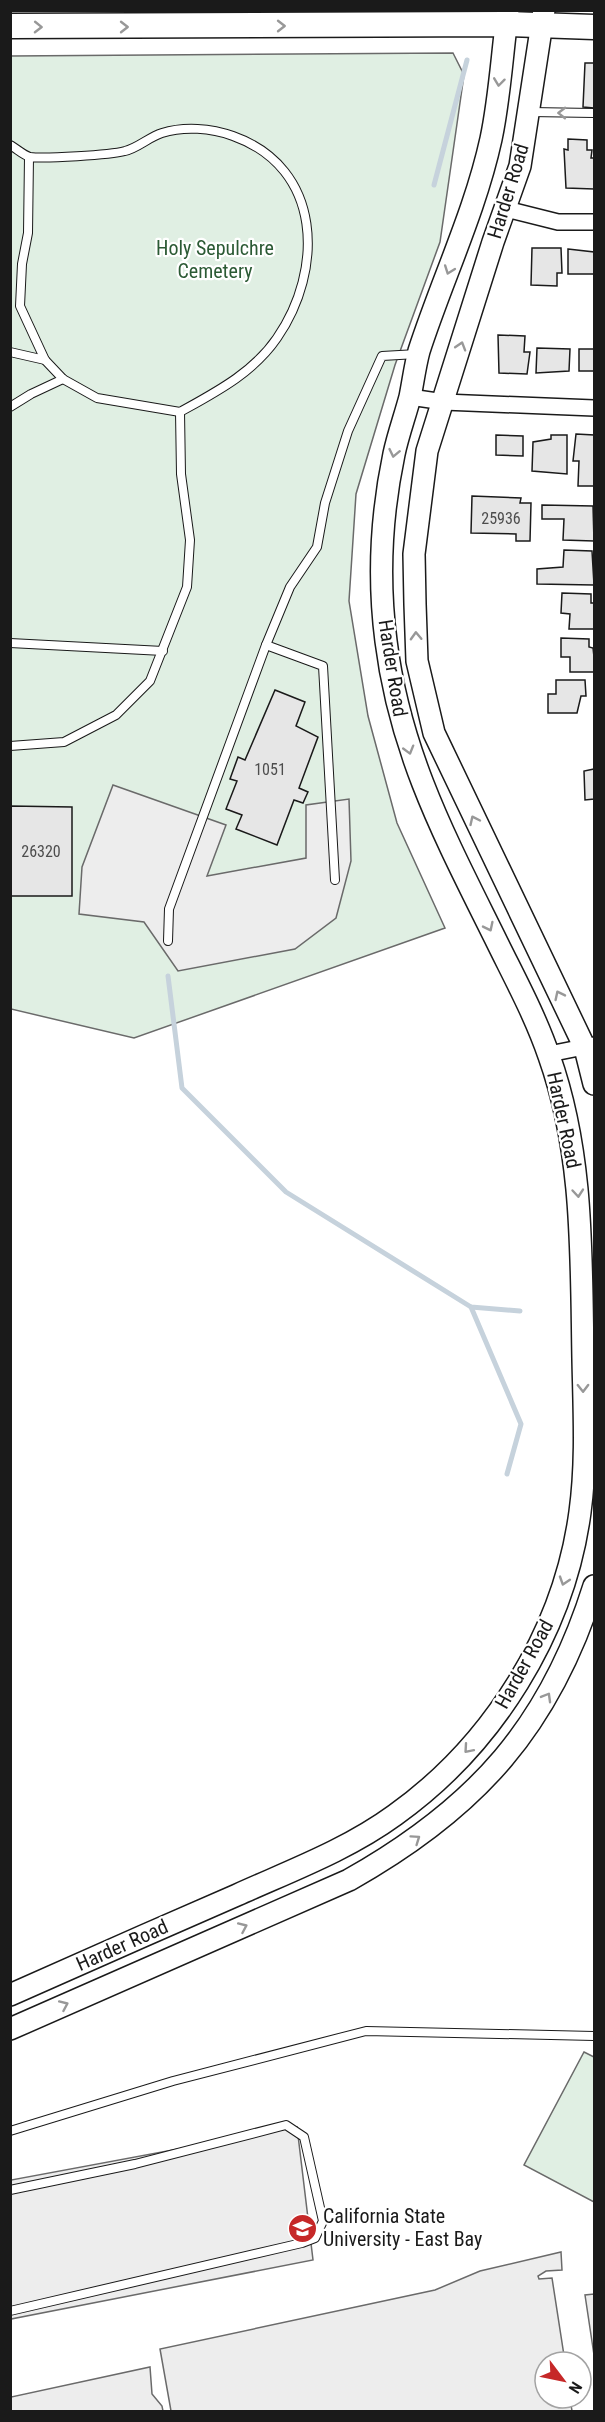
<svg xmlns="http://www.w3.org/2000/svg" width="605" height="2422" font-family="'Roboto Condensed',sans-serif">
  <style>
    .green { fill: #e0efe3; stroke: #6a6a6a; stroke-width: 1.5 }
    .parking { fill: #ededed; stroke: #6a6a6a; stroke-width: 1.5 }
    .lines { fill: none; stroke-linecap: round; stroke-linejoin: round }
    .stream { stroke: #c6d2dc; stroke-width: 5 }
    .building { fill: #e6e6e6; stroke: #1a1a1a; stroke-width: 1.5 }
    .lane-casing { stroke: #1a1a1a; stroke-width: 10 }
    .street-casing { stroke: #1a1a1a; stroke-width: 18 }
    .secondary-casing { stroke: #1a1a1a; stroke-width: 24 }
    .primary-casing { stroke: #1a1a1a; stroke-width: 27 }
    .lane { stroke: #fff; stroke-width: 8 }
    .street { stroke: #fff; stroke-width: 15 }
    .secondary { stroke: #fff; stroke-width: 21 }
    .primary { stroke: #fff; stroke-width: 24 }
    .oneway { stroke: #989898 }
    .labels { text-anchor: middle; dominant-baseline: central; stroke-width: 4.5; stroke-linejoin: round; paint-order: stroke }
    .number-label { font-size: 16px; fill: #4d4d4d }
    .street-label { font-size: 20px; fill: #1a1a1a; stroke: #fff }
    .park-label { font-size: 20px; fill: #2b5a34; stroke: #fff }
    .poi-label { font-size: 20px; fill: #1a1a1a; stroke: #fff; text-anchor: start }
  </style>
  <rect width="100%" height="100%" fill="#fff"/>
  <g class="green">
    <path d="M 453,53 L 464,75 L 440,242 L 395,365 L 356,494 L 349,601 L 368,716 L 397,823 L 445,928 L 134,1038 L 11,1009 L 11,56 Z"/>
    <path d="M 584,2052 L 594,2057 L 594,2202 L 524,2165 Z"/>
  </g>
  <g class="parking">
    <path d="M 113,785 L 226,825 L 207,876 L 306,858 L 306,805 L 349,799 L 351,861 L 336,918 L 295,949 L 178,971 L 144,922 L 79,914 L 82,867 Z"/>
    <path d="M 297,2127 L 313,2260 L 11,2319 L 11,2180 Z"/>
    <path d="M 561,2252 L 562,2270 L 546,2271 L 538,2276 L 539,2279 L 552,2278 L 565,2362 L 545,2362 L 545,2398 L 570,2398 L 572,2411 L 171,2411 L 160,2349 L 435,2290 L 480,2271 Z"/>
    <path d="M 594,2294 L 594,2355 L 585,2295 Z"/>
    <path d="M 150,2367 L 152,2394 L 162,2406 L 163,2411 L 11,2411 L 11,2397 Z"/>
  </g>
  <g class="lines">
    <g class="stream">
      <path d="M 434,185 L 467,60"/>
      <path d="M 168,976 L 182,1088 L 286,1192 L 471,1307 L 520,1311"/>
      <path d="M 471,1307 L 521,1424 L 507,1474"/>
    </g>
  </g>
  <g class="building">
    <path d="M 585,63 L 594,63 L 594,108 L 583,107 Z"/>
    <path d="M 568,139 L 587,140 L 587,150 L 592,150 L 591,158 L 594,158 L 594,189 L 566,188 L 564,149 L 568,150 Z"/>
    <path d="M 532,248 L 561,248 L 562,273 L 557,273 L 557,286 L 531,285 Z"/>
    <path d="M 568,249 L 594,252 L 594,274 L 568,274 Z"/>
    <path d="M 498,335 L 525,336 L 524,352 L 530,352 L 527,374 L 499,373 Z"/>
    <path d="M 537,348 L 570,349 L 569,371 L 536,373 Z"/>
    <rect x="579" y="349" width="15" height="22"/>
    <path d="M 576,434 L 594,435 L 594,486 L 578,486 L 579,461 L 573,461 Z"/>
    <path d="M 496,435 L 523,436 L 523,456 L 496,455 Z"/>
    <path d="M 551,435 L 567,435 L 567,474 L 532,471 L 533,442 L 551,439 Z"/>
    <path d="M 472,496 L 521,498 L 520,503 L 531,503 L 530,541 L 516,541 L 516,534 L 471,533 Z"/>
    <path d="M 542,505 L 593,506 L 594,541 L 563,540 L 564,519 L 542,519 Z"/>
    <path d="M 564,550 L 592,551 L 594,585 L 537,584 L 537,569 L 563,567 Z"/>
    <path d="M 562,593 L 591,594 L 591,603 L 594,603 L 594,629 L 569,629 L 570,614 L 561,613 Z"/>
    <path d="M 561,638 L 589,639 L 589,647 L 593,648 L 594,657 L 594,672 L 570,672 L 570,657 L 561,657 Z"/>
    <path d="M 556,680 L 585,680 L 586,696 L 581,696 L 577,713 L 548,713 L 548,694 L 556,694 Z"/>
    <path d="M 275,690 L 305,702 L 296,726 L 318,737 L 299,788 L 308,792 L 303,803 L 294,800 L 277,845 L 236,829 L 242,815 L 226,809 L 237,781 L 230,779 L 238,757 L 245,760 Z"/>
    <path d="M 594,769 L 594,799 L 585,800 L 584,771 Z"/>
    <path d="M 10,806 L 72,807 L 72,896 L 10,896 Z"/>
  </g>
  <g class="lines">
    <defs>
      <g id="lane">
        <path d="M 530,112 L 594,113"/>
        <path d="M 10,145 C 16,148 23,155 30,157 C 44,159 110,155 125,151 C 138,148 149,137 162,133 C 184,126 211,128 233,136 C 323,168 324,270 277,338 C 253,373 216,392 180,412 L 97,398 L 63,379 L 45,360 L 20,306 L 22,264 L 28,233 L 29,157"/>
        <path d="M 10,352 L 45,360"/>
        <path d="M 10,407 L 31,394 L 63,379"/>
        <path d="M 10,643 L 163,651"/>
        <path d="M 10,746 L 64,742 L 116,715 L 150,681 L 187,587 L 190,540 L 181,474 L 180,412"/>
        <path d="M 335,880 L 323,666 L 266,645 L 290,587 L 317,547 L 325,503 L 348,431 L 382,356 L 417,354"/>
        <path d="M 168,941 L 169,909 L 266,645"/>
        <path d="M 10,2131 L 173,2081 L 366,2031 L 594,2036"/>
        <path d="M 10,2190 L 135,2164 L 286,2125 L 304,2137 L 323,2221 L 315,2238 L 302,2243 L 10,2311"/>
      </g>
      <g id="street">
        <path d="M 506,209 L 558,222 L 594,222"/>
        <path d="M 410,397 L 444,402 L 594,408"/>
        <path d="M 549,1054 L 594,1045"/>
      </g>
      <g id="secondary">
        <path d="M 544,10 L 520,166 L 493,242 L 427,451 L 414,554 L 415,604 L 417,661 L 434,733 L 585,1048 L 594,1084"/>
        <path d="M 10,1995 C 86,1961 161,1928 237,1895 C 290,1871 347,1850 395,1815 C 493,1745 564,1632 580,1512 C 587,1461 584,1409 583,1359 C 581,1256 584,1154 549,1056 C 535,1015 514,977 495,938 C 446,839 400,754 386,641 C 378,579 381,516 394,454 C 398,435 405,416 410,397 C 413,382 415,366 419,351 C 442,280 475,212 491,139 C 500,97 502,53 508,10"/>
        <path d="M 10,2029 L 349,1880 C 477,1808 550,1726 594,1586"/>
      </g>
      <path id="primary" d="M 10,26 L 506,24 L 594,27"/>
    </defs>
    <use href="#lane" class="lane-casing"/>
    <use href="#street" class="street-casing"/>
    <use href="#secondary" class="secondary-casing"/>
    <use href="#primary" class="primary-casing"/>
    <use href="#lane" class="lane"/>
    <use href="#street" class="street"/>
    <use href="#secondary" class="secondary"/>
    <use href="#primary" class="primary"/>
  </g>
  <defs><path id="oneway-chevron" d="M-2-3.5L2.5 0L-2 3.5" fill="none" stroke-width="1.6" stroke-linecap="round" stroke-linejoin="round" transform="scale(1.5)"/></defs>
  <g class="oneway">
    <use href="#oneway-chevron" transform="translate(281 26)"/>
    <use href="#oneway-chevron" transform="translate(38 27) rotate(1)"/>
    <use href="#oneway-chevron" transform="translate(124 27)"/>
    <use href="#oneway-chevron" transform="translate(499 82) rotate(97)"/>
    <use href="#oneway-chevron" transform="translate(562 113) rotate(-179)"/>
    <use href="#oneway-chevron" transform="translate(449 270) rotate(110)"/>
    <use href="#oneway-chevron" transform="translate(461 346) rotate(-73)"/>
    <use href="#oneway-chevron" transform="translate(394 453) rotate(102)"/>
    <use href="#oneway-chevron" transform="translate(416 636) rotate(-92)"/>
    <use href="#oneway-chevron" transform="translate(409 750) rotate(74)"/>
    <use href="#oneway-chevron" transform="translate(474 820) rotate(-115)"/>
    <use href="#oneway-chevron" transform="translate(489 927) rotate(64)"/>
    <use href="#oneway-chevron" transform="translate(559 995) rotate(-116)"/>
    <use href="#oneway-chevron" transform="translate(578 1193) rotate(85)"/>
    <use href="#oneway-chevron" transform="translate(583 1388) rotate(89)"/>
    <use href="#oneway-chevron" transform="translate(564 1581) rotate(108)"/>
    <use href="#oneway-chevron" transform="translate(547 1697) rotate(-60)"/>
    <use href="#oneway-chevron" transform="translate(468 1749) rotate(131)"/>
    <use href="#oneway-chevron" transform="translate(416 1839) rotate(-35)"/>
    <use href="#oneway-chevron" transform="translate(243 1927) rotate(-24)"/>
    <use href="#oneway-chevron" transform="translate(64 2005) rotate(-24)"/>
  </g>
  <defs>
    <symbol id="university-disc" viewBox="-11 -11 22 22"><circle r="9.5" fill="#c62828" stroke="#fff"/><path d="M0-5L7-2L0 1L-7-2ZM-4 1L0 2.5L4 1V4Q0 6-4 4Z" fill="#fff"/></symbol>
  </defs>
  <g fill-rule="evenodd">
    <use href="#university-disc" x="286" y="2212" width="33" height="33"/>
  </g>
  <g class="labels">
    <g class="number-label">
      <text x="501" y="518">25936</text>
      <text x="270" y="769">1051</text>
      <text x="41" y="851">26320</text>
    </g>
    <g class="street-label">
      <text transform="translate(508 191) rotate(-73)">Harder Road</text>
      <text transform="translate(393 668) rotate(81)">Harder Road</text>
      <text transform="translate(564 1120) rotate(78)">Harder Road</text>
      <text transform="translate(524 1664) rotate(-61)">Harder Road</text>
      <text transform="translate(122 1945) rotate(-24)">Harder Road</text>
    </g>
    <g class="park-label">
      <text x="215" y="248">Holy Sepulchre<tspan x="215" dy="23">Cemetery</tspan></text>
    </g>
    <g class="poi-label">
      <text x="323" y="2216">California State<tspan x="323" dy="23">University - East Bay</tspan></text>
    </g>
  </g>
  <rect width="605" height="2422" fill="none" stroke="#1a1a1a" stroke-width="24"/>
  <g transform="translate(563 2380) rotate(122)"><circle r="28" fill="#ffffff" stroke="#a3a3a3" stroke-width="1.5"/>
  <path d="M0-4.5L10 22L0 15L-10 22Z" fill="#c62828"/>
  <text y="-9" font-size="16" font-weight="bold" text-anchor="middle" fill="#1a1a1a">N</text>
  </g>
</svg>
